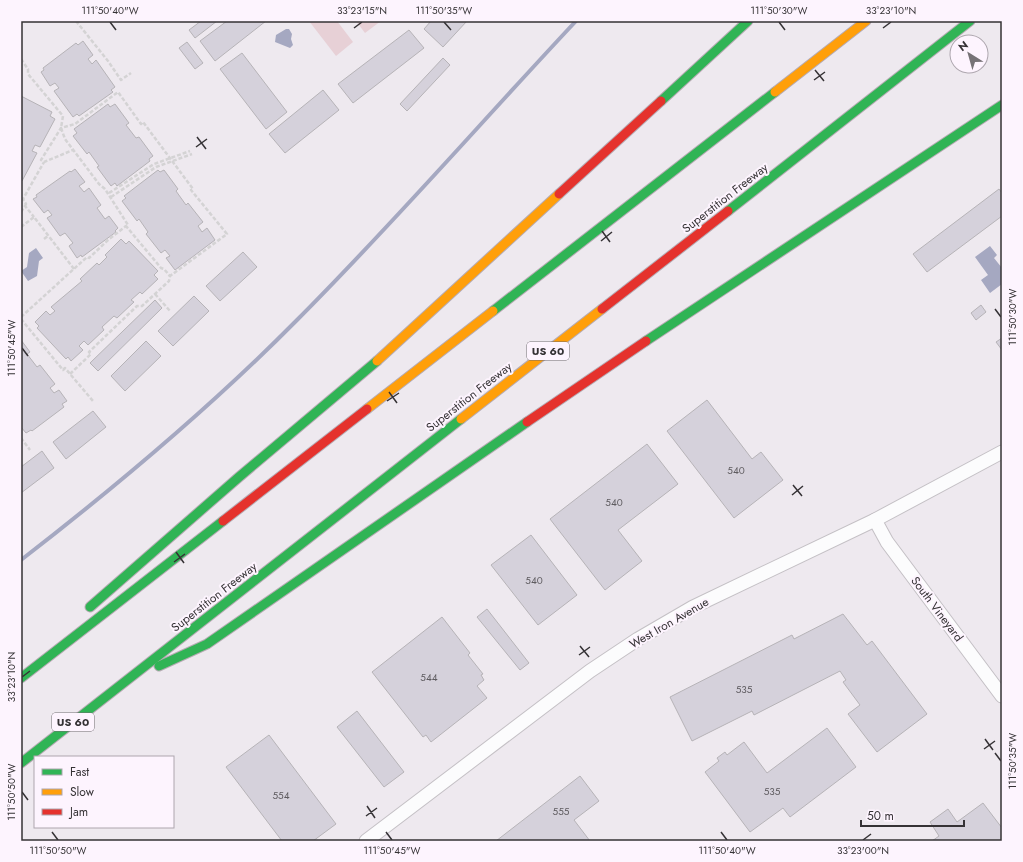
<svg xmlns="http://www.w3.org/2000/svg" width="1023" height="862" font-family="Jost,sans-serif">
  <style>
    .green { fill: #e7d0d6 }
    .water { fill: #a5a8c1 }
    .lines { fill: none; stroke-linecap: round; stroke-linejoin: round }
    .stream { stroke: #a5a8c1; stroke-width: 4 }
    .building { fill: #d5d1db; stroke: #b6b3b7 }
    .street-casing { stroke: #c4c0c5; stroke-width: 15 }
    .fast-casing { stroke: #b6abb3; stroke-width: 11 }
    .slow-casing { stroke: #b6abb3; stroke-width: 11 }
    .jam-casing { stroke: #b6abb3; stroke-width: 11 }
    .path { stroke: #d4d3d4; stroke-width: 2.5; stroke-dasharray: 4 2; stroke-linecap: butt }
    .street { stroke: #fcfcfd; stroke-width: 13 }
    .fast { stroke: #30b455; stroke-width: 9 }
    .slow { stroke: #ff9f0a; stroke-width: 9 }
    .jam { stroke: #e5322d; stroke-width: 9 }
    .ticks { fill: none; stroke: #353235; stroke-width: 1.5 }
    .labels { text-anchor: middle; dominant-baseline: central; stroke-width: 4; stroke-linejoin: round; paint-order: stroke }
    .number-label { font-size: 10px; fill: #5f5c60 }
    .shield { fill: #fdf4fe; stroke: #716c71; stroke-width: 1 }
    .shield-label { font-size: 11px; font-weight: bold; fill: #353235 }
    .street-label { font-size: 12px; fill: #353235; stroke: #fdf4fe }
    .neatline { fill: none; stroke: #353235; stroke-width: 1.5 }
    .ticks-label { font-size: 10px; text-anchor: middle; fill: #353235 }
  </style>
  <rect width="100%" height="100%" fill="#eee9ef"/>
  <g class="green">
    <path d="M 309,21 L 337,21 L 353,42 L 336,56 Z"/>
    <path d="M 356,21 L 381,21 L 365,33 Z"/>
  </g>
  <g class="water">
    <path d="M 286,29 L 289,29 L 292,34 L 291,39 L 293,45 L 290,48 L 275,42 L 276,35 Z"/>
    <path d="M 990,246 L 997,255 L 994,258 L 1002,268 L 1002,284 L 990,293 L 981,280 L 988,275 L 975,257 Z"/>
    <path d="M 36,248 L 43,258 L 39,261 L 37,276 L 28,281 L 21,271 L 27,267 L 29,253 Z"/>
  </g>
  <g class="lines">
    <path class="stream" d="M 21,560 C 118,485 211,407 297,320 C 393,224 483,120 576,21"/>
  </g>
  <g class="building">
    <path d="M 201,21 L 217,21 L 195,38 L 189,30 Z"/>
    <path d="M 227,21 L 266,21 L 215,61 L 200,41 Z"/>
    <path d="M 431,21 L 467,21 L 443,47 L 424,29 Z"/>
    <path d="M 409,30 L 424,48 L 353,103 L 338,84 Z"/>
    <path d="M 83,41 L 93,55 L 88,59 L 92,64 L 96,60 L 115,87 L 111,90 L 113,92 L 79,116 L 77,114 L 73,117 L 54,91 L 59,88 L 55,83 L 50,86 L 41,72 L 44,70 L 43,68 L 76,43 L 78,45 Z"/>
    <path d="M 187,42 L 203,63 L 195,69 L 179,48 Z"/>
    <path d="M 242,53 L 287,112 L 266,129 L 220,69 Z"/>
    <path d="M 443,58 L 450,65 L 407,111 L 400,104 Z"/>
    <path d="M 323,90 L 339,110 L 285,153 L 269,134 Z"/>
    <path d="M 21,96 L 52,112 L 50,116 L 55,119 L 40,147 L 35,145 L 32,151 L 37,153 L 22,181 Z"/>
    <path d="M 108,104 L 110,107 L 115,104 L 129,123 L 126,125 L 136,138 L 139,137 L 153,156 L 149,159 L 150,161 L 117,186 L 115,183 L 111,186 L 97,167 L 99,166 L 89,152 L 87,154 L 73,136 L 77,133 L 74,129 Z"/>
    <path d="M 75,169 L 85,182 L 79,186 L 84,192 L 89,188 L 101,205 L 97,208 L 105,219 L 109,216 L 118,228 L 115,231 L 116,232 L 82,257 L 81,255 L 77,258 L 69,246 L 73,243 L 65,233 L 60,236 L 47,218 L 52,215 L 48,210 L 44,213 L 33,199 L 37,197 L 36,195 L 70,171 L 71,172 Z"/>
    <path d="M 158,170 L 160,172 L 164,170 L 178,189 L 176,191 L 186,205 L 188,203 L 203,222 L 198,226 L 202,232 L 207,228 L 215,240 L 175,270 L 166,258 L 170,256 L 165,250 L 161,253 L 146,234 L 148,232 L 139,219 L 137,221 L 122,201 L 126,198 L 124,196 Z"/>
    <path d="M 999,189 L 1002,193 L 1002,216 L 927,272 L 913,254 Z"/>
    <path d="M 121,239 L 126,244 L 129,241 L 158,271 L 154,275 L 158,279 L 142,294 L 140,292 L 131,300 L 134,302 L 117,318 L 114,316 L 102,327 L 104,330 L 88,345 L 84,341 L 79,346 L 83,350 L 71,361 L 68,357 L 66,359 L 37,328 L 39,326 L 35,322 L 46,311 L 50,315 L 55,311 L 51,307 L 82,281 L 80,279 L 97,263 L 99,265 L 107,257 L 105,255 Z"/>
    <path d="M 243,252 L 257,267 L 220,301 L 206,286 Z"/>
    <path d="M 194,296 L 209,311 L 173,346 L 158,331 Z"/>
    <path d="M 155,300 L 162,308 L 98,371 L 90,363 Z"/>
    <path d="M 981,305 L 986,312 L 976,320 L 971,313 Z"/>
    <path d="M 1002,338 L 1002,350 L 996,342 Z"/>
    <path d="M 21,340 L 30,352 L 27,354 L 37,367 L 40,365 L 55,384 L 50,388 L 54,393 L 59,390 L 67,401 L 62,404 L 64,407 L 32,431 L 31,430 L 26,433 L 21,427 Z"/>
    <path d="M 146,341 L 161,356 L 125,391 L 111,376 Z"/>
    <path d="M 707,400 L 752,459 L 761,452 L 783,480 L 734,518 L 667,431 Z"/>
    <path d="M 93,411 L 106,427 L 66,459 L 53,442 Z"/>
    <path d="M 647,444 L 678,484 L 618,530 L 642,561 L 605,590 L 550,519 Z"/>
    <path d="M 42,451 L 54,468 L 21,493 L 21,467 Z"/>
    <path d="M 531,535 L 577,595 L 538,625 L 491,565 Z"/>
    <path d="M 487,609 L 529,663 L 520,670 L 477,617 Z"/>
    <path d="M 843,614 L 867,645 L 872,641 L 927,714 L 877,752 L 848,714 L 860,705 L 843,682 L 846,680 L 840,671 L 754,715 L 752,711 L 692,741 L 670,697 L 792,635 L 794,639 Z"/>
    <path d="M 442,617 L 470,653 L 468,655 L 483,674 L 481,675 L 484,680 L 477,686 L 487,698 L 431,742 L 426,735 L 423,737 L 372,672 Z"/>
    <path d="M 357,711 L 404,772 L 384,787 L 337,727 Z"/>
    <path d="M 827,728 L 856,767 L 790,817 L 783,808 L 750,832 L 705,772 L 719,761 L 717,758 L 725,752 L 727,755 L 744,742 L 767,773 Z"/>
    <path d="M 269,735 L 336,824 L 313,841 L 282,841 L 226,767 Z"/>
    <path d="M 580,776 L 599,801 L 574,820 L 590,841 L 496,841 Z"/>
    <path d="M 983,803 L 1002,828 L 1002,841 L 932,841 L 939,836 L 930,822 L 948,809 L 957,822 Z"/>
  </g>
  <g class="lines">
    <defs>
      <g id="street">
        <path d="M 875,520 L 887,542 L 1002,696"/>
        <path d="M 366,841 L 590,671 L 638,639 L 693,607 L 875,520 L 1002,452"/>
      </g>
      <g id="fast">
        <path d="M 661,101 L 748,21"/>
        <path d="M 728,211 L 970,21"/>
        <path d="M 493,311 L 775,92"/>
        <path d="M 646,341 L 1002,105"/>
        <path d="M 90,607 L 239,477 L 377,361"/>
        <path d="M 159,666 L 207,644 L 527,422"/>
        <path d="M 21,678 L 223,521"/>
        <path d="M 21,763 L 461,419"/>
      </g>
      <g id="slow">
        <path d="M 775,92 L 866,21"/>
        <path d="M 377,361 L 559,194"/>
        <path d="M 367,409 L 493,311"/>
        <path d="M 461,419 L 602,309"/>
      </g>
      <g id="jam">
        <path d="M 559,194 L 661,101"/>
        <path d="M 602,309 L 728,211"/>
        <path d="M 527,422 L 646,341"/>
        <path d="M 223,521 L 367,409"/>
      </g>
    </defs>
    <use href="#street" class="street-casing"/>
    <use href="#fast" class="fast-casing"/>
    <use href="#slow" class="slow-casing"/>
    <use href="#jam" class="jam-casing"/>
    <g class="path">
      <path d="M 76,21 L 108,61 L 121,80 L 131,73"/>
      <path d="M 21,59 L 28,69 L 28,74 L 63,116 L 61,128 L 65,139 L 99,184 L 105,189 L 128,225 L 126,226 L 161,268 L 164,269 L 170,276"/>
      <path d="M 109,193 L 154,164 L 190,151"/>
      <path d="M 111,197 L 156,167 L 192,154"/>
      <path d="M 25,206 L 26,204 L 23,199 L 44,162"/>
      <path d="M 21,212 L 25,206 L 34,217"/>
      <path d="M 21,227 L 34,217 L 74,269"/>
      <path d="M 44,239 L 48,236"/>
      <path d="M 155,294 L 170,311"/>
      <path d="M 21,317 L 87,257 L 89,258 L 108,240 L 126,226"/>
      <path d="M 21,319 L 63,370 L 65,368 L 93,401"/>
      <path d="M 70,374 L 91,354 L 89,352 L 137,306 L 142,306 L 169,281 L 170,276 L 227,234 L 191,190 L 193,189 L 143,122 L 141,124 L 118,92 L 75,124 L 61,128 L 41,160 L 44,162 L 73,150"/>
      <path d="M 21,438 L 30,450"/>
    </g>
    <use href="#street" class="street"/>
    <use href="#fast" class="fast"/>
    <use href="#slow" class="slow"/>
    <use href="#jam" class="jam"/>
  </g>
  <path class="ticks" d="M 110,22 L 116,30M 444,22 L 451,30M 779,22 L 785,30M 354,28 L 362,22M 883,28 L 891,22M 815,70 L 824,81M 814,80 L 825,72M 197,137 L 206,149M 196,147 L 207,139M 602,231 L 610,242M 601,241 L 612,232M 995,309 L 1001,317M 22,348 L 28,356M 389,392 L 397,403M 387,401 L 399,393M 793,485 L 802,496M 792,495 L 803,486M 176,552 L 184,563M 174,562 L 185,554M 580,646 L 589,657M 579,655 L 590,647M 22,677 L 30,671M 985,739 L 993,750M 984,749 L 995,741M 995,753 L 1001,761M 22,792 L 28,800M 367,806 L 375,818M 366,816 L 377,808M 52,832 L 58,840M 386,832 L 392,840M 721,832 L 727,840M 863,840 L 871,834"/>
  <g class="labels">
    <g class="number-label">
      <text x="736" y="470">540</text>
      <text x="614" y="502">540</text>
      <text x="534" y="580">540</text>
      <text x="429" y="677">544</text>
      <text x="744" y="689">535</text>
      <text x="772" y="791">535</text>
      <text x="281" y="795">554</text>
      <text x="561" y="811">555</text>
    </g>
    <g class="shield">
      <rect x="527" y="342" width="42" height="18" rx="3"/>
      <rect x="52" y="713" width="42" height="18" rx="3"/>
    </g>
    <g class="shield-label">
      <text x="548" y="351">US 60</text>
      <text x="73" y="722">US 60</text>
    </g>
    <g class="street-label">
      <text transform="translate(725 198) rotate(-38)">Superstition Freeway</text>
      <text transform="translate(469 397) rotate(-38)">Superstition Freeway</text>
      <text transform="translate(214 597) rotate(-38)">Superstition Freeway</text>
      <text transform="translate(937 609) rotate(53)">South Vineyard</text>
      <text transform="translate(669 623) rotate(-30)">West Iron Avenue</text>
    </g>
  </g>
  <rect width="1023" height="862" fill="none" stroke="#fdf4fe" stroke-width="44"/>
  <rect x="34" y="756" width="140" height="72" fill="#fdf4fe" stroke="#ada6ae"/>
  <rect x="42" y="769" width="20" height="6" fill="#30b455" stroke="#ada6ae"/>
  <text x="70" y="776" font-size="12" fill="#353235">Fast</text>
  <rect x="42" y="789" width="20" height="6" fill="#ff9f0a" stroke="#ada6ae"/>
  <text x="70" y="796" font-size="12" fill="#353235">Slow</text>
  <rect x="42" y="809" width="20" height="6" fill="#e5322d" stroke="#ada6ae"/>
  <text x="70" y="816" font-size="12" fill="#353235">Jam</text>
  <g transform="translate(969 54) rotate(323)"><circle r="19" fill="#fdf4fe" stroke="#ada6ae"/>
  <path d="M0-3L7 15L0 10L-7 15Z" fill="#767276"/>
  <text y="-6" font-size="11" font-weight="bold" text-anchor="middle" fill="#353235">N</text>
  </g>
  <path d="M861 820v6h103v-6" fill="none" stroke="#353235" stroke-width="2"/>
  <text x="867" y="820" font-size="12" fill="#353235" stroke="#fdf4fe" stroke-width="3" paint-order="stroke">50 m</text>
  <rect x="22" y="22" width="979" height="818" class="neatline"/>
  <g class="ticks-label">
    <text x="110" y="14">111°50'40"W</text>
    <text x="362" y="14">33°23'15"N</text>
    <text x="444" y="14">111°50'35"W</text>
    <text x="779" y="14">111°50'30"W</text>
    <text x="891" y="14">33°23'10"N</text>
    <text transform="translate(1012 317) rotate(-90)" y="4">111°50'30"W</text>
    <text transform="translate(11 348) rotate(-90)" y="4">111°50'45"W</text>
    <text transform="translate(11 677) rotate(-90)" y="4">33°23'10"N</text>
    <text transform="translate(1012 761) rotate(-90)" y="4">111°50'35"W</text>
    <text transform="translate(11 792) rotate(-90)" y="4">111°50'50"W</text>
    <text x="58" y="854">111°50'50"W</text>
    <text x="392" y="854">111°50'45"W</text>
    <text x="727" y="854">111°50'40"W</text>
    <text x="863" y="854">33°23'00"N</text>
  </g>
</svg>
